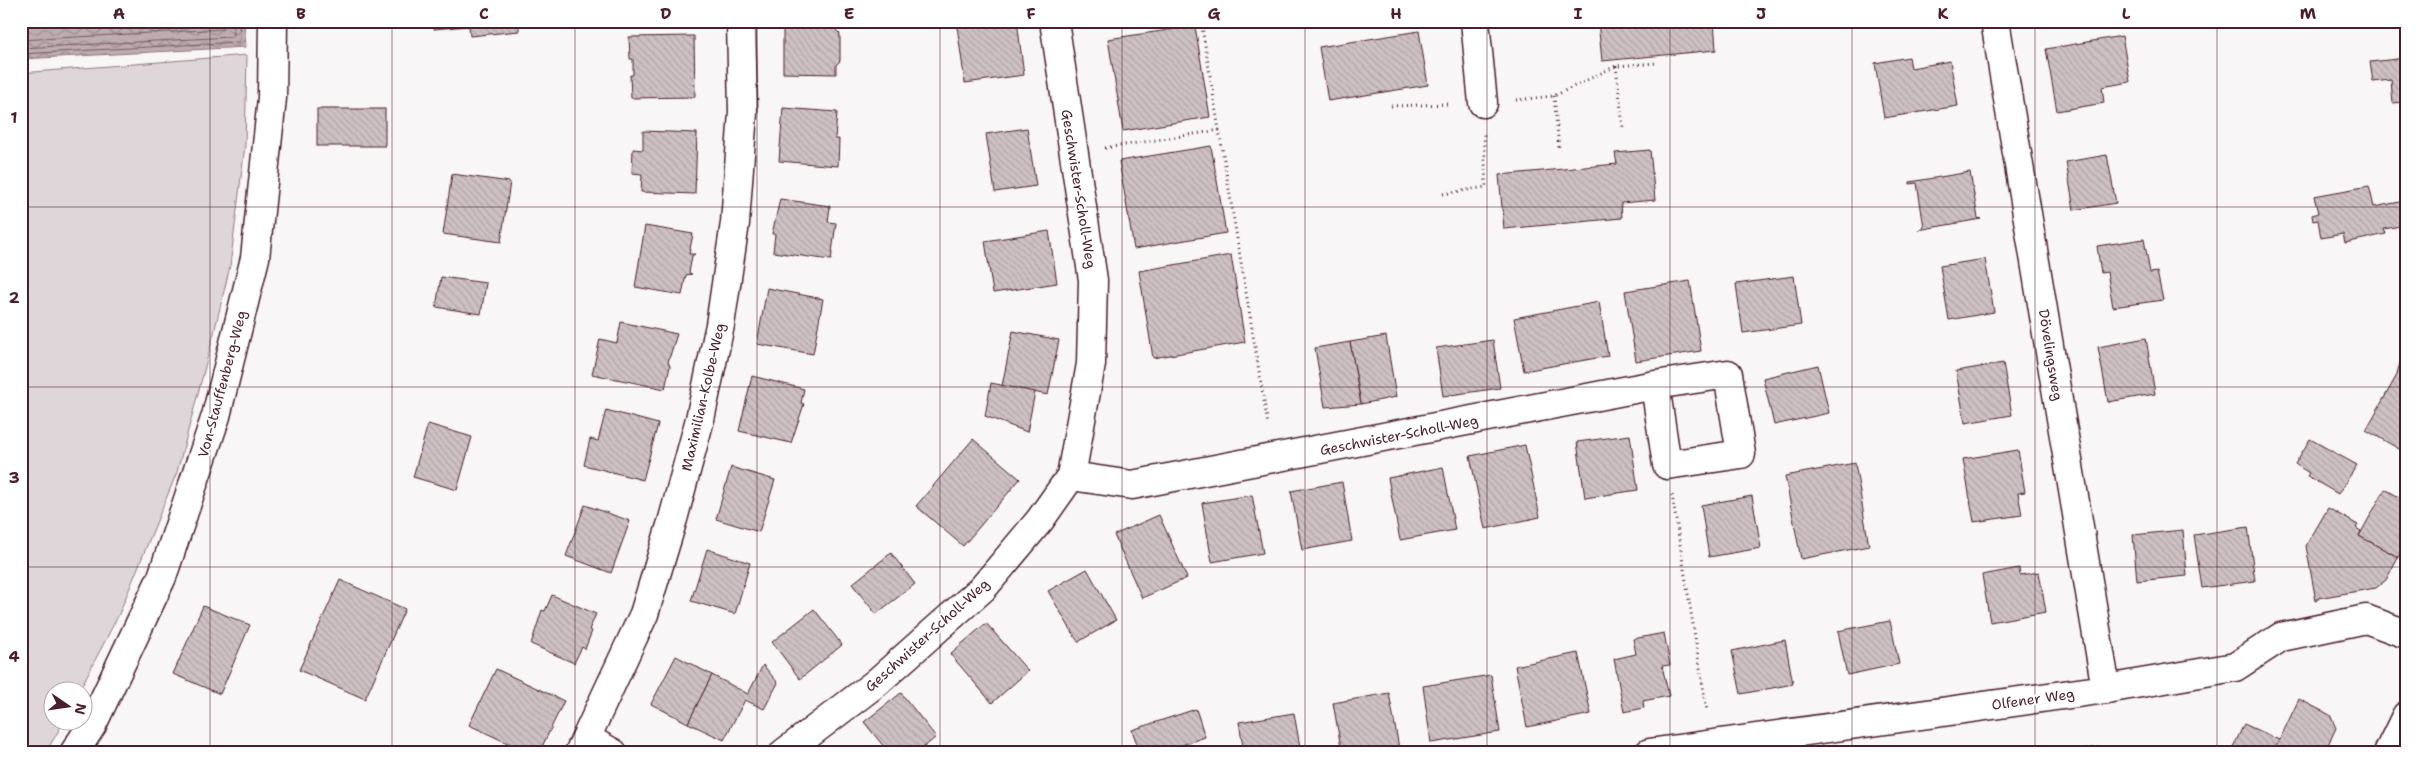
<svg xmlns="http://www.w3.org/2000/svg" width="2427" height="774" font-family="'Shantell Sans',sans-serif">
  <style>
    .grass { fill: #ded6d9; stroke: #947a82 }
    .water { fill: url(#water-waves); stroke: #8f747b }
    .lines { fill: none; stroke-linecap: round; stroke-linejoin: round }
    .shore { stroke: #785860; stroke-width: 1 }
    .building { fill: url(#building-back-hatch); stroke: #4a1f2b }
    .minor-casing { stroke: #4a1f2b; stroke-width: 31 }
    .tertiary-casing { stroke: #4a1f2b; stroke-width: 31 }
    .path { stroke: #4a1f2b; stroke-width: 3; stroke-dasharray: 1 4; stroke-linecap: butt }
    .minor { stroke: #fff; stroke-width: 28 }
    .tertiary { stroke: #fff; stroke-width: 28 }
    .grid { fill: none; stroke: #4a1f2b; stroke-width: 1; stroke-opacity: 0.55 }
    .labels { text-anchor: middle; dominant-baseline: central; stroke-width: 4; stroke-linejoin: round; paint-order: stroke }
    .street-label { font-size: 14px; fill: #4a1f2b; stroke: #fff }
    .neatline { fill: none; stroke: #4a1f2b; stroke-width: 2 }
    .grid-label { font-size: 16px; text-anchor: middle; font-weight: bold; fill: #4a1f2b }
  </style>
  <defs>
    <pattern id="water-waves" width="16" height="10" patternUnits="userSpaceOnUse" patternTransform="scale(1.25)"><rect width="16" height="10" fill="#bdadb0"/><path d="M0 5q4-4 8 0t8 0" fill="none" stroke="#9c8c8f"/></pattern>
    <pattern id="building-back-hatch" width="6" height="6" patternUnits="userSpaceOnUse" patternTransform="scale(1.25)"><rect width="6" height="6" fill="#cdc1c4"/><path d="M-1 5l2 2M0 0l6 6M5-1l2 2" fill="none" stroke="#b2a5a9"/></pattern>
  </defs>
  <rect width="100%" height="100%" fill="#f8f6f7"/>
  <filter id="ink" filterUnits="userSpaceOnUse"><feTurbulence type="fractalNoise" baseFrequency=".02" numOctaves="2"/><feDisplacementMap in="SourceGraphic" scale="10" xChannelSelector="R" yChannelSelector="G"/><feConvolveMatrix kernelMatrix="1 2 1 2 8 2 1 2 1" color-interpolation-filters="sRGB"/></filter>
  <g filter="url(#ink)">
    <path class="grass" d="M 247,55 L 245,145 L 230,266 L 213,337 L 177,472 L 119,614 L 79,691 L 52,692 L 52,722 L 64,722 L 45,753 L 21,753 L 21,73 Z"/>
    <path class="water" d="M 21,21 L 244,21 L 246,47 L 21,59 Z"/>
    <g class="lines">
      <g class="shore">
        <path d="M 21,40 L 223,29 L 225,21"/>
        <path d="M 21,48 L 232,37 L 234,34 L 233,21"/>
        <path d="M 21,54 L 238,42 L 240,40 L 239,21"/>
      </g>
    </g>
    <g class="building">
      <path d="M 434,21 L 519,21 L 519,31 L 470,36 L 469,26 L 434,29 Z"/>
      <path d="M 783,21 L 837,21 L 836,30 L 840,34 L 840,61 L 836,65 L 836,74 L 783,73 Z"/>
      <path d="M 989,21 L 1017,21 L 1024,75 L 965,83 L 957,26 Z"/>
      <path d="M 1598,21 L 1714,21 L 1716,50 L 1602,61 Z"/>
      <path d="M 1892,21 L 1919,21 L 1892,26 Z"/>
      <path d="M 1195,26 L 1210,117 L 1123,131 L 1108,39 Z"/>
      <path d="M 1419,31 L 1428,85 L 1328,101 L 1319,47 Z"/>
      <path d="M 694,36 L 695,97 L 631,98 L 630,75 L 633,75 L 633,59 L 630,59 L 629,37 Z"/>
      <path d="M 2122,36 L 2130,82 L 2102,87 L 2104,103 L 2057,111 L 2046,49 Z"/>
      <path d="M 1909,57 L 1911,68 L 1950,61 L 1958,106 L 1884,118 L 1875,63 Z"/>
      <path d="M 2406,58 L 2406,102 L 2393,103 L 2391,80 L 2373,82 L 2370,62 Z"/>
      <path d="M 783,108 L 837,112 L 835,139 L 839,139 L 838,166 L 779,161 Z"/>
      <rect x="317" y="109" width="68" height="37"/>
      <path d="M 1027,128 L 1036,186 L 995,192 L 986,134 Z"/>
      <path d="M 643,131 L 697,133 L 695,194 L 641,192 L 642,174 L 632,173 L 633,149 L 643,150 Z"/>
      <path d="M 1211,146 L 1226,233 L 1134,249 L 1119,161 Z"/>
      <path d="M 1650,150 L 1655,200 L 1621,203 L 1622,218 L 1504,229 L 1499,175 L 1617,164 L 1615,153 Z"/>
      <path d="M 2107,155 L 2116,203 L 2074,210 L 2066,162 Z"/>
      <path d="M 1970,172 L 1978,218 L 1981,219 L 1918,230 L 1924,227 L 1917,183 L 1910,184 L 1910,182 Z"/>
      <path d="M 452,174 L 510,182 L 501,242 L 443,234 Z"/>
      <path d="M 2406,179 L 2406,202 L 2401,180 Z"/>
      <path d="M 2369,186 L 2374,207 L 2405,201 L 2406,225 L 2384,229 L 2386,234 L 2345,243 L 2343,234 L 2321,238 L 2318,220 L 2313,221 L 2312,215 L 2318,213 L 2314,196 Z"/>
      <path d="M 780,199 L 830,206 L 828,222 L 836,223 L 831,260 L 773,252 L 775,234 L 772,234 Z"/>
      <path d="M 645,226 L 693,234 L 689,254 L 695,254 L 692,256 L 689,273 L 692,274 L 686,275 L 682,295 L 635,287 Z"/>
      <path d="M 1049,231 L 1057,283 L 993,293 L 985,241 Z"/>
      <path d="M 2144,239 L 2150,273 L 2157,272 L 2163,300 L 2113,307 L 2107,272 L 2101,273 L 2097,246 Z"/>
      <path d="M 1231,255 L 1245,342 L 1153,358 L 1139,271 Z"/>
      <path d="M 1985,259 L 1994,312 L 1949,320 L 1940,266 Z"/>
      <path d="M 1794,276 L 1801,325 L 1743,333 L 1736,284 Z"/>
      <path d="M 441,277 L 486,283 L 481,314 L 436,307 Z"/>
      <path d="M 1690,281 L 1701,351 L 1636,361 L 1625,291 Z"/>
      <path d="M 767,288 L 823,299 L 813,354 L 757,344 Z"/>
      <path d="M 2402,290 L 2406,290 L 2406,453 L 2366,430 L 2397,375 L 2402,354 Z"/>
      <path d="M 1599,302 L 1608,356 L 1524,371 L 1514,318 Z"/>
      <path d="M 621,322 L 677,334 L 668,362 L 670,366 L 665,389 L 592,374 L 600,339 L 617,343 Z"/>
      <path d="M 1013,331 L 1059,340 L 1048,395 L 1002,386 Z"/>
      <path d="M 1386,336 L 1396,397 L 1361,404 L 1350,342 Z"/>
      <path d="M 2146,338 L 2155,394 L 2108,402 L 2098,347 Z"/>
      <path d="M 1493,340 L 1500,388 L 1443,396 L 1436,348 Z"/>
      <path d="M 1350,342 L 1361,404 L 1325,407 L 1315,348 Z"/>
      <path d="M 2003,363 L 2012,415 L 1965,423 L 1956,371 Z"/>
      <path d="M 1818,365 L 1829,413 L 1774,425 L 1763,378 Z"/>
      <path d="M 752,376 L 804,389 L 801,403 L 804,404 L 791,443 L 739,431 Z"/>
      <path d="M 991,383 L 1035,392 L 1027,432 L 985,416 Z"/>
      <path d="M 606,410 L 658,424 L 643,480 L 584,465 L 590,439 L 598,441 Z"/>
      <path d="M 428,424 L 472,437 L 457,490 L 413,477 Z"/>
      <path d="M 1630,435 L 1638,490 L 1585,498 L 1577,442 Z"/>
      <path d="M 973,439 L 1020,479 L 963,546 L 916,506 Z"/>
      <path d="M 2310,439 L 2357,465 L 2338,494 L 2307,476 L 2309,473 L 2295,464 Z"/>
      <path d="M 1525,445 L 1540,517 L 1485,529 L 1470,456 Z"/>
      <path d="M 2018,450 L 2025,492 L 2018,493 L 2022,515 L 1974,522 L 1963,459 Z"/>
      <path d="M 1855,463 L 1869,546 L 1801,559 L 1785,476 Z"/>
      <path d="M 731,467 L 775,480 L 759,532 L 716,519 Z"/>
      <path d="M 1443,467 L 1455,530 L 1400,540 L 1388,478 Z"/>
      <path d="M 1342,482 L 1352,541 L 1302,550 L 1291,491 Z"/>
      <path d="M 2385,489 L 2406,501 L 2406,544 L 2398,557 L 2359,536 Z"/>
      <path d="M 1252,495 L 1263,553 L 1212,562 L 1202,503 Z"/>
      <path d="M 1752,496 L 1761,548 L 1709,557 L 1701,505 Z"/>
      <path d="M 585,505 L 630,521 L 611,573 L 566,556 Z"/>
      <path d="M 2328,508 L 2358,525 L 2356,528 L 2361,531 L 2359,536 L 2398,557 L 2386,580 L 2376,588 L 2318,598 L 2318,600 L 2316,601 L 2306,546 Z"/>
      <path d="M 1159,515 L 1187,578 L 1142,598 L 1114,535 Z"/>
      <path d="M 2248,527 L 2255,581 L 2202,588 L 2194,535 Z"/>
      <path d="M 2183,530 L 2187,576 L 2137,581 L 2133,535 Z"/>
      <path d="M 707,549 L 750,563 L 735,614 L 691,601 Z"/>
      <path d="M 891,553 L 915,584 L 876,614 L 852,584 Z"/>
      <path d="M 2019,568 L 2020,575 L 2039,572 L 2046,612 L 1990,622 L 1982,575 Z"/>
      <path d="M 1087,569 L 1116,620 L 1078,642 L 1048,591 Z"/>
      <path d="M 340,580 L 405,609 L 365,699 L 299,670 Z"/>
      <path d="M 552,595 L 596,614 L 589,630 L 592,631 L 585,649 L 582,647 L 574,663 L 531,644 L 542,610 L 545,611 Z"/>
      <path d="M 203,606 L 250,625 L 220,694 L 173,674 Z"/>
      <path d="M 814,609 L 842,645 L 800,679 L 772,642 Z"/>
      <path d="M 1890,621 L 1899,664 L 1847,675 L 1838,631 Z"/>
      <path d="M 986,623 L 1028,671 L 992,703 L 950,654 Z"/>
      <path d="M 1664,633 L 1670,665 L 1662,666 L 1669,696 L 1643,701 L 1644,708 L 1624,712 L 1614,659 L 1636,654 L 1633,639 Z"/>
      <path d="M 1785,640 L 1793,684 L 1741,694 L 1732,651 Z"/>
      <path d="M 1578,653 L 1591,714 L 1527,727 L 1515,666 Z"/>
      <path d="M 676,656 L 712,675 L 688,723 L 651,704 Z"/>
      <path d="M 763,665 L 778,683 L 764,709 L 745,700 L 724,740 L 688,723 L 712,675 L 748,694 Z"/>
      <path d="M 496,669 L 564,701 L 539,753 L 529,753 L 469,725 Z"/>
      <path d="M 1491,675 L 1500,732 L 1431,743 L 1423,686 Z"/>
      <path d="M 901,693 L 936,737 L 917,753 L 889,753 L 864,722 Z"/>
      <path d="M 1389,693 L 1399,748 L 1376,753 L 1342,753 L 1333,703 Z"/>
      <path d="M 2299,699 L 2330,715 L 2336,728 L 2324,753 L 2273,753 Z"/>
      <path d="M 1196,709 L 1205,737 L 1159,753 L 1140,753 L 1132,730 Z"/>
      <path d="M 1294,713 L 1301,753 L 1244,753 L 1239,722 Z"/>
      <path d="M 2244,724 L 2279,740 L 2273,753 L 2238,753 L 2232,750 Z"/>
      <path d="M 2099,747 L 2100,753 L 2064,753 Z"/>
      <path d="M 2036,748 L 2036,753 L 2007,753 Z"/>
    </g>
    <g class="lines">
      <defs>
        <g id="minor">
          <path d="M 1475,21 L 1483,103"/>
          <path d="M 1995,21 L 2106,689"/>
          <path d="M 1071,476 L 1132,485 L 1655,385 L 1728,374 L 1741,454 L 1667,465 L 1655,385"/>
          <path d="M 586,738 L 613,753"/>
          <path d="M 74,753 L 92,725 L 162,577 L 216,416 L 255,258 L 272,98 L 273,21"/>
          <path d="M 579,753 L 644,614 L 673,519 L 700,419 L 720,325 L 735,223 L 743,112 L 741,21"/>
          <path d="M 784,753 L 876,683 L 983,588 L 1040,520 L 1071,476 L 1091,364 L 1093,280 L 1054,21"/>
          <path d="M 1649,753 L 2106,689 L 2235,667 L 2281,637 L 2366,619 L 2406,634"/>
        </g>
        <path id="tertiary" d="M 2388,753 L 2406,716"/>
      </defs>
      <use href="#minor" class="minor-casing"/>
      <use href="#tertiary" class="tertiary-casing"/>
      <g class="path">
        <path d="M 1201,21 L 1268,425"/>
        <path d="M 1616,66 L 1623,127"/>
        <path d="M 1554,96 L 1559,148"/>
        <path d="M 1516,100 L 1554,96 L 1616,66 L 1656,63"/>
        <path d="M 1391,106 L 1450,104"/>
        <path d="M 1105,148 L 1220,130"/>
        <path d="M 1443,194 L 1486,187 L 1484,133"/>
        <path d="M 1672,495 L 1707,711"/>
      </g>
      <use href="#minor" class="minor"/>
      <use href="#tertiary" class="tertiary"/>
    </g>
  </g>
  <path class="grid" d="M 210,21 L 210,753M 392,21 L 392,753M 575,21 L 575,753M 757,21 L 757,753M 940,21 L 940,753M 1122,21 L 1122,753M 1305,21 L 1305,753M 1487,21 L 1487,753M 1670,21 L 1670,753M 1852,21 L 1852,753M 2035,21 L 2035,753M 2217,21 L 2217,753M 21,207 L 2406,207M 21,387 L 2406,387M 21,567 L 2406,567"/>
  <g class="labels">
    <g class="street-label">
      <text transform="translate(1079 189) rotate(81)">Geschwister-Scholl-Weg</text>
      <text transform="translate(2051 355) rotate(81)">Dövelingsweg</text>
      <text transform="translate(222 384) rotate(-75)">Von-Stauffenberg-Weg</text>
      <text transform="translate(703 397) rotate(-77)">Maximilian-Kolbe-Weg</text>
      <text transform="translate(1399 435) rotate(-11)">Geschwister-Scholl-Weg</text>
      <text transform="translate(927 635) rotate(-42)">Geschwister-Scholl-Weg</text>
      <text transform="translate(2033 699) rotate(-8)">Olfener Weg</text>
    </g>
  </g>
  <rect width="2427" height="774" fill="none" stroke="#fff" stroke-width="55"/>
  <g transform="translate(68 706) rotate(103)"><circle r="24" fill="#ffffff" stroke="#b7a5aa"/>
  <path d="M0-4L9 19L0 12L-9 19Z" fill="#4a1f2b"/>
  <text y="-8" font-size="14" font-weight="bold" text-anchor="middle" fill="#4a1f2b">N</text>
  </g>
  <rect x="28" y="28" width="2372" height="718" class="neatline"/>
  <g class="grid-label">
    <text x="119" y="19">A</text>
    <text x="301" y="19">B</text>
    <text x="484" y="19">C</text>
    <text x="666" y="19">D</text>
    <text x="849" y="19">E</text>
    <text x="1031" y="19">F</text>
    <text x="1214" y="19">G</text>
    <text x="1396" y="19">H</text>
    <text x="1578" y="19">I</text>
    <text x="1761" y="19">J</text>
    <text x="1943" y="19">K</text>
    <text x="2126" y="19">L</text>
    <text x="2308" y="19">M</text>
    <text x="14" y="123">1</text>
    <text x="14" y="303">2</text>
    <text x="14" y="483">3</text>
    <text x="14" y="662">4</text>
  </g>
</svg>
